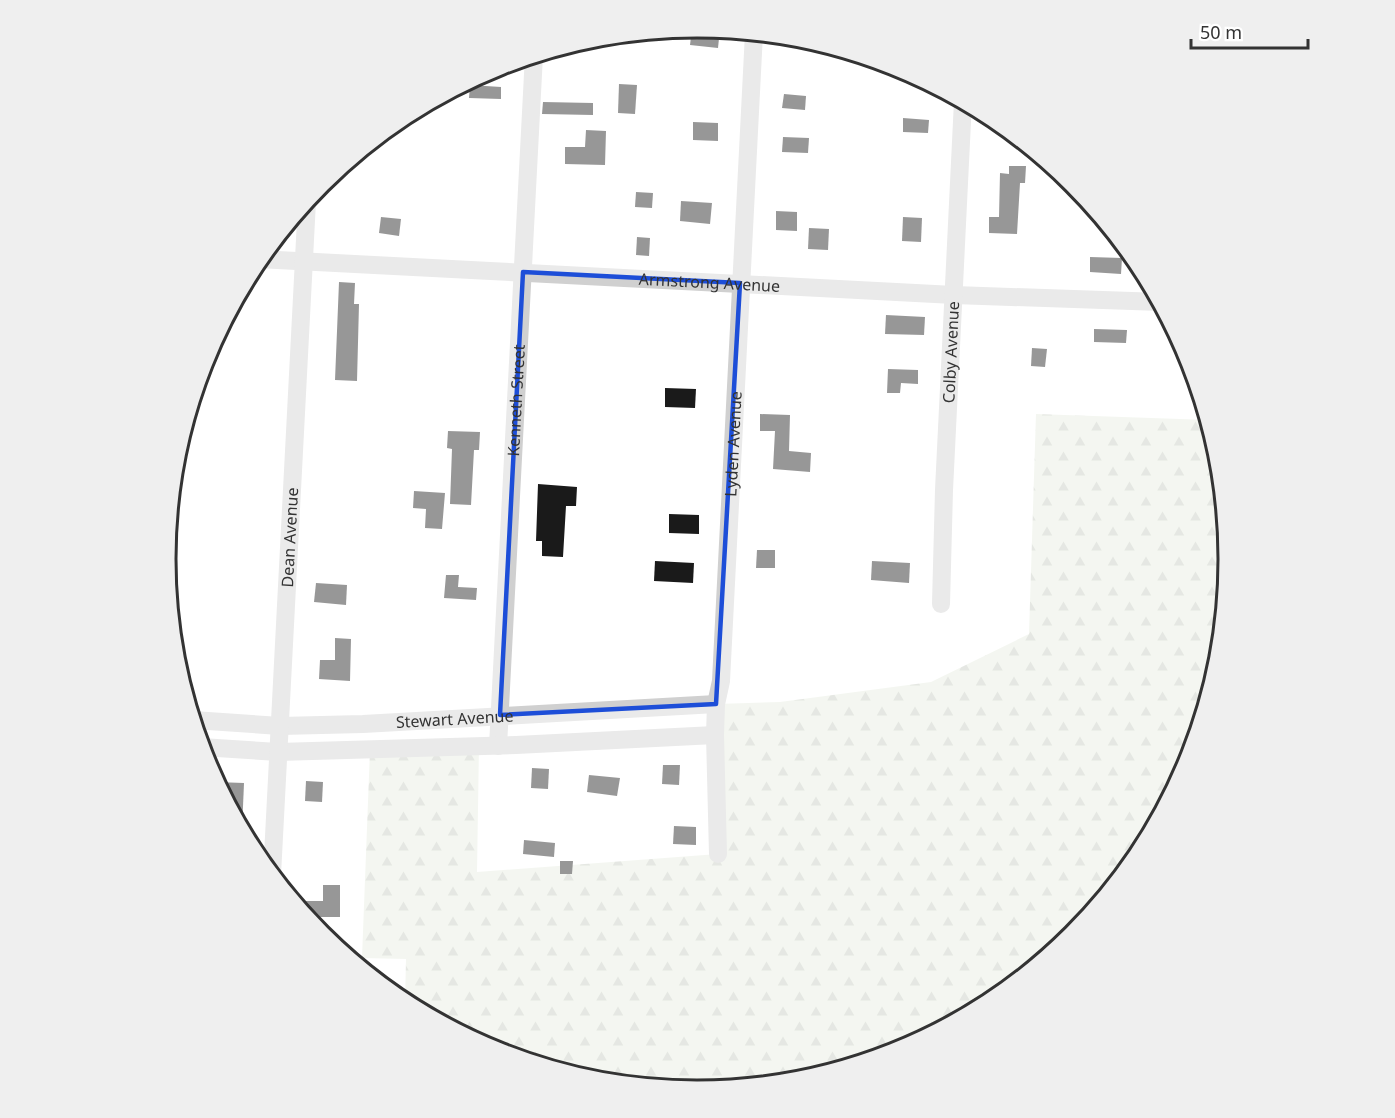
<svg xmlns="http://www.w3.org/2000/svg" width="1395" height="1118" font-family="'Noto Sans',sans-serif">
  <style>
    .forest { fill: url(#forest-firs) }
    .building { fill: #1a1a1a }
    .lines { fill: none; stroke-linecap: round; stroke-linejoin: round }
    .street { stroke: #d0d0d0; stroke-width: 18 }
    .marked { fill: none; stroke: #1d4ed8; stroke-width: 4.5; stroke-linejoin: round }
    .labels { text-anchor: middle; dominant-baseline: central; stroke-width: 6; stroke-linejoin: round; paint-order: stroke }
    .street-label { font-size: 16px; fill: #333; stroke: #fff }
    .rim { fill: none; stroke: #333; stroke-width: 3 }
  </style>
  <defs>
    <pattern id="forest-firs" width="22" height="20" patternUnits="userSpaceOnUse" patternTransform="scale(1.5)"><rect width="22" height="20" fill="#e6ecdf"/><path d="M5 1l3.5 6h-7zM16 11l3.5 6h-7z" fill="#c6cbc0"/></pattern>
  </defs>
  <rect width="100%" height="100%" fill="#fff"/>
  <path class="forest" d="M 1036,414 L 1209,420 L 1219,456 L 1229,559 L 1219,663 L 1189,763 L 1140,855 L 1073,935 L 993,1002 L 901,1051 L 801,1081 L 697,1091 L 593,1081 L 494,1050 L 405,1003 L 406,959 L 362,958 L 370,750 L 479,746 L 477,872 L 718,854 L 716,704 L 780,702 L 931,682 L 1029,634 Z"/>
  <g class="building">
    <path d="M 698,27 L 720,29 L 718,48 L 690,45 L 692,28 Z"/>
    <path d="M 619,84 L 637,85 L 635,114 L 618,113 Z"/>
    <path d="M 470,85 L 501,87 L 501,99 L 469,98 Z"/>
    <path d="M 784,94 L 806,96 L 805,110 L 782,108 Z"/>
    <path d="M 543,102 L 593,103 L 593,115 L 542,114 Z"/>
    <path d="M 903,118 L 929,120 L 928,133 L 903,132 Z"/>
    <path d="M 693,122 L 718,123 L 718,141 L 693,140 Z"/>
    <path d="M 586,130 L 606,131 L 605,165 L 565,164 L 565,147 L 585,147 Z"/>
    <path d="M 783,137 L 809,138 L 808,153 L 782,152 Z"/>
    <path d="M 1009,166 L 1026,166 L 1025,183 L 1020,183 L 1017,234 L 989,233 L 989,217 L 999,217 L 1000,173 L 1009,174 Z"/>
    <path d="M 636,192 L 653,193 L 652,208 L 635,207 Z"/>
    <path d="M 681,201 L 712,203 L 710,224 L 680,221 Z"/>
    <path d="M 776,211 L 797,212 L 797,231 L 776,230 Z"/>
    <path d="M 381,217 L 401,219 L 399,236 L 379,233 Z"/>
    <path d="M 903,217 L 922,218 L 921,242 L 902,241 Z"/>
    <path d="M 809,228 L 829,229 L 828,250 L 808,249 Z"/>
    <path d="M 637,237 L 650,238 L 649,256 L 636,255 Z"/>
    <path d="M 1090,257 L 1122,258 L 1121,274 L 1090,272 Z"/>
    <path d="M 339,282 L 355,283 L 354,304 L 359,304 L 357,381 L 335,380 Z"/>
    <path d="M 886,315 L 925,317 L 924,335 L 885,334 Z"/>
    <path d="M 1094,329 L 1127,330 L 1126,343 L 1094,342 Z"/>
    <path d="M 1032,348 L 1047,349 L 1045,367 L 1031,366 Z"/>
    <path d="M 888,369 L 918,370 L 918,384 L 901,383 L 900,393 L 887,393 Z"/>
    <path d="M 665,388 L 696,389 L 695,408 L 665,407 Z"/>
    <path d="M 760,414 L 790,415 L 789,451 L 811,453 L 810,472 L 773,469 L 775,431 L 760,431 Z"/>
    <path d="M 448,431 L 480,432 L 479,450 L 474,450 L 471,505 L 450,504 L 452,449 L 447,448 Z"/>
    <path d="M 538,484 L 577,487 L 576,506 L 566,506 L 563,557 L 542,556 L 542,541 L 536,541 Z"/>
    <path d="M 414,491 L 445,493 L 442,529 L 425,528 L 426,509 L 413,508 Z"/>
    <path d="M 669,514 L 699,515 L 699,534 L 669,533 Z"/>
    <path d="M 757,550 L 775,550 L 775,568 L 756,568 Z"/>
    <path d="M 655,561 L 694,563 L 693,583 L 654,581 Z"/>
    <path d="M 872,561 L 910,563 L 909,583 L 871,580 Z"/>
    <path d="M 446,575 L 459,575 L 458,587 L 477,588 L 476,600 L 444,598 Z"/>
    <path d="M 316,583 L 347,585 L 346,605 L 314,602 Z"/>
    <path d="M 335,638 L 351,639 L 350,681 L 319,679 L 320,660 L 335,660 Z"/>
    <path d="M 663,765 L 680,765 L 679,785 L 662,784 Z"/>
    <path d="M 532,768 L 549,769 L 548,789 L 531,788 Z"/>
    <path d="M 589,775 L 620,778 L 617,796 L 587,792 Z"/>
    <path d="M 306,781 L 323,782 L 322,802 L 305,801 Z"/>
    <path d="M 216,782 L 244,783 L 242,830 Z"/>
    <path d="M 674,826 L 696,827 L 696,845 L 673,844 Z"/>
    <path d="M 524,840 L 555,843 L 554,857 L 523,854 Z"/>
    <path d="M 560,861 L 573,861 L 572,874 L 560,874 Z"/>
    <path d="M 323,885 L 340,885 L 340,917 L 306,917 L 302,912 L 302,901 L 323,901 Z"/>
  </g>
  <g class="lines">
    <g class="street">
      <path id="s1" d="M 258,259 L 954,295 L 1161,302"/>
      <path id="s2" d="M 941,604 L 944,490 L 963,101"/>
      <path id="s3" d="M 193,720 L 280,726 L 363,724 L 716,704"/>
      <path id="s4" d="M 498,746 L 534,55"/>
      <path d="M 201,747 L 278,752 L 516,745 L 715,735"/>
      <path id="s5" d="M 718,854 L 715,735 L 716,704 L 721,681 L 754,33"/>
      <path id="s6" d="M 272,875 L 307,201"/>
    </g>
  </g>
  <path d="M0 0H1395V1118H0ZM 523,272 L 740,283 L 716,704 L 500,715 Z" fill="#fff" fill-opacity=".55" fill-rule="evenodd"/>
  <path class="marked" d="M 523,272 L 740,283 L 716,704 L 500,715 Z"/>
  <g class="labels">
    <g class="street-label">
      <text stroke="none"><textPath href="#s1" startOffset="452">Armstrong Avenue</textPath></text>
      <text stroke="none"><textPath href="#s2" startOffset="252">Colby Avenue</textPath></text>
      <text stroke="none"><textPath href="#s4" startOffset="346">Kenneth Street</textPath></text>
      <text stroke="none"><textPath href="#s5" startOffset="411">Lyden Avenue</textPath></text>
      <text stroke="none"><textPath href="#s6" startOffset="338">Dean Avenue</textPath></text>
      <text stroke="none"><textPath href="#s3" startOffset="262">Stewart Avenue</textPath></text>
    </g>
  </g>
  <path d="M0 0H1395V1118H0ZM176 559a521 521 0 1 1 1042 0a521 521 0 1 1-1042 0Z" fill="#efefef" fill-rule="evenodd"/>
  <path class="rim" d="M176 559a521 521 0 1 1 1042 0a521 521 0 1 1-1042 0Z"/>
  <path d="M1191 39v9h117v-9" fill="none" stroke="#333333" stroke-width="3"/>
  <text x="1200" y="39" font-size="18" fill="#333333" stroke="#ffffff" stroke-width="4.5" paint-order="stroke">50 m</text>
</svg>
